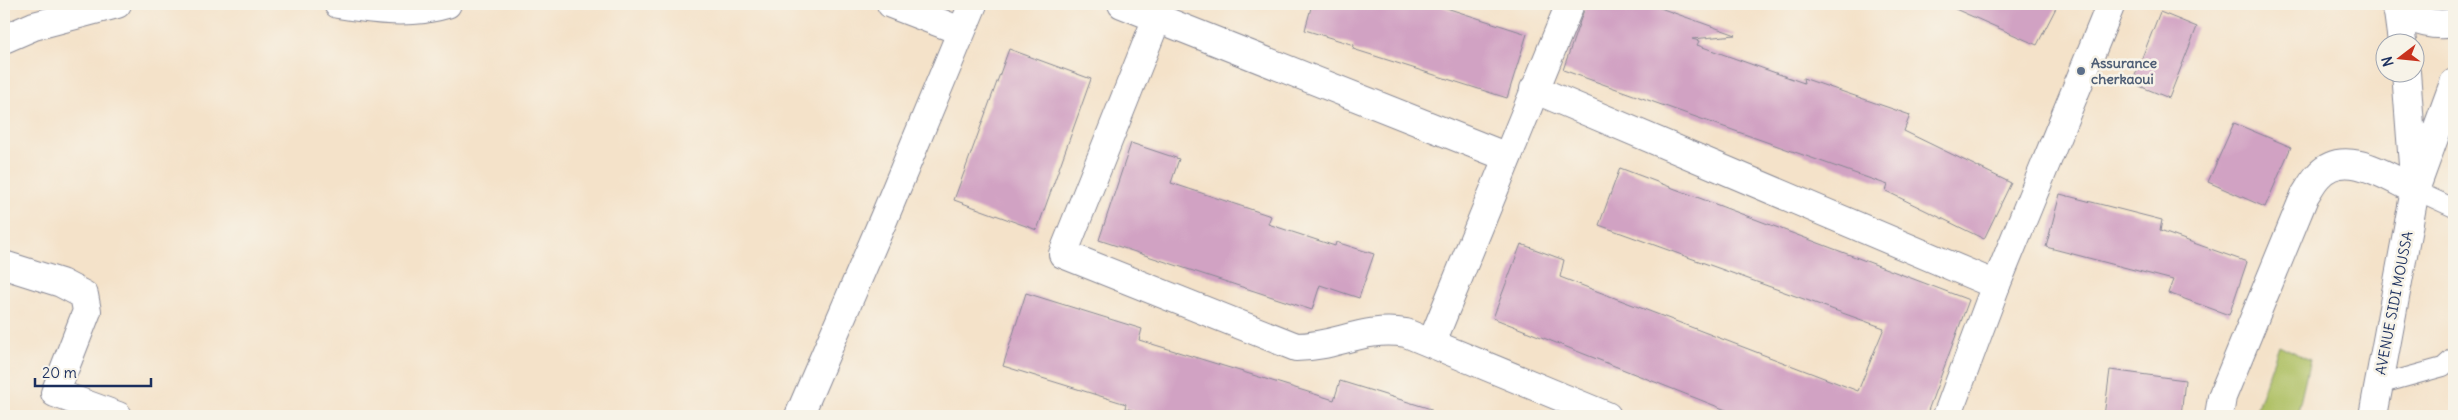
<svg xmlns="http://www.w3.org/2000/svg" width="2458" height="420" font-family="Delius,sans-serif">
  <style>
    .green { fill: #aec063; stroke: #647860 }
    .building { fill: #d1a2c3 }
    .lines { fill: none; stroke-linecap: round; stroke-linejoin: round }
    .service-casing { stroke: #888894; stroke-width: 20 }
    .minor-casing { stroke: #888894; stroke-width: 30 }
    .tertiary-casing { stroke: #888894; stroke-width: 30 }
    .service { stroke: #fff; stroke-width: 18 }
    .minor { stroke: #fff; stroke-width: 28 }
    .tertiary { stroke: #fff; stroke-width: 28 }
    .service-dot { fill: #5c6f8a; stroke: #f7f3e8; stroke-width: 2 }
    .labels { text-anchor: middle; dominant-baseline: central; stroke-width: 5; stroke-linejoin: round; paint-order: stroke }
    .service-label { font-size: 14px; font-weight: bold; fill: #4e5e75; stroke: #f7f3e8; text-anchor: start }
    .street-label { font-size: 14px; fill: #1b2f5e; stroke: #f7f3e8 }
  </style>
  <rect width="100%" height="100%" fill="#f7f3e8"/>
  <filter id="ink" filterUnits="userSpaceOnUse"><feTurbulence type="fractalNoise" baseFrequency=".02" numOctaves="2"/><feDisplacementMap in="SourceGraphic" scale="10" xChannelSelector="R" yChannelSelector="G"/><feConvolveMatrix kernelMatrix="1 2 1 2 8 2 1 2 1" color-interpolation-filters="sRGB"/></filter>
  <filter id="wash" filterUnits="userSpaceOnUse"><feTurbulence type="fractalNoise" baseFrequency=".0096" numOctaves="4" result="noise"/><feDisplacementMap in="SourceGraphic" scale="20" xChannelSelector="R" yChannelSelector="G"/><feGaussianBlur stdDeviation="1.12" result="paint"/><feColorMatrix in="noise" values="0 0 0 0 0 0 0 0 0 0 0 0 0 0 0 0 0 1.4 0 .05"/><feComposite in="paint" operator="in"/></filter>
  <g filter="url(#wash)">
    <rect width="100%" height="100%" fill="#f4e2c9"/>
    <path class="green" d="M 2279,345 L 2310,360 L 2297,416 L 2260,416 L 2257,407 Z"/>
    <g id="blocks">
      <g class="building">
        <path d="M 1312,4 L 1434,4 L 1527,34 L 1507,98 L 1353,49 L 1354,45 L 1305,30 Z"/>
        <path d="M 1586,4 L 1649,4 L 1736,35 L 1692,39 L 1699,41 L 1697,45 L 1804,83 L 1803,78 L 1910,115 L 1904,131 L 2011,183 L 1984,239 L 1886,191 L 1888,185 L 1563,70 Z"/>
        <path d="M 1944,4 L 2058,4 L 2037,45 Z"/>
        <path d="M 2160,12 L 2197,27 L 2169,98 L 2132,83 Z"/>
        <path d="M 1009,49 L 1091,79 L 1037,230 L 954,200 Z"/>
        <path d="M 2234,123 L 2291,147 L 2265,207 L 2208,182 Z"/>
        <path d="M 1131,143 L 1179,159 L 1171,183 L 1271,216 L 1268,224 L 1335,246 L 1336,242 L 1374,254 L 1359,298 L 1320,285 L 1312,310 L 1099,240 Z"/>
        <path d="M 1620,168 L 1969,300 L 1926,416 L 1741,416 L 1493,318 L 1521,244 L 1564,260 L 1560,277 L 1858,391 L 1884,328 L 1599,225 Z"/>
        <path d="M 2060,194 L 2162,220 L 2160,231 L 2247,262 L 2229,315 L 2168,293 L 2173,280 L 2046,247 Z"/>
        <path d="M 1026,293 L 1142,329 L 1139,340 L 1334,400 L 1340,381 L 1431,409 L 1430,416 L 1151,416 L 1125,408 L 1126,404 L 1003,366 Z"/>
        <path d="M 2110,370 L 2185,380 L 2181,416 L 2104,416 Z"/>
      </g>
    </g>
  </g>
  <g filter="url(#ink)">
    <use href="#blocks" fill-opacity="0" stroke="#888894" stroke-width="1"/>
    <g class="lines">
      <defs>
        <g id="service">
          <path d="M 2415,190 L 2454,208"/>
          <path d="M 2378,385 L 2443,367 L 2454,357"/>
        </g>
        <g id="minor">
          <path d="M 338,4 C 374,10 412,15 447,4"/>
          <path d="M 891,4 L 961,31"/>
          <path d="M 1122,4 L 1507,157"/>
          <path d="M 1157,18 L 1063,254 L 1296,347 C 1337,347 1362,326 1406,333 L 1607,416"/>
          <path d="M 4,39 L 34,26 L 117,4"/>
          <path d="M 1534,89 L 1996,285"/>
          <path d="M 4,265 L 61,283 L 84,295 L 87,311 L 55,393 L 118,416"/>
          <path d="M 1432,342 L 1570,4"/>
          <path d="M 1947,416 L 1996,285 L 2111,4"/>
          <path d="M 2219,416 L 2222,397 L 2305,195 C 2309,189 2313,181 2318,176 C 2344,146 2388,177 2415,190"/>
        </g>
        <g id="tertiary">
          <path d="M 2394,4 L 2398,12 L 2402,42"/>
          <path d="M 2398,12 C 2417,21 2433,27 2454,23"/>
          <path d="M 2406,72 L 2414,178"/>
          <path d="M 799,416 L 884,218 L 973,4"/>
          <path d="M 2373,416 L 2415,190 L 2454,83"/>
        </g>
      </defs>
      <use href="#service" class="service-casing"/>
      <use href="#minor" class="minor-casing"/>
      <use href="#tertiary" class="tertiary-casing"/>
      <use href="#service" class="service"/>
      <use href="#minor" class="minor"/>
      <use href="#tertiary" class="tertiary"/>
    </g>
  </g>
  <circle class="service-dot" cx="2081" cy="71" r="5"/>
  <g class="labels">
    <g class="service-label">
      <text x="2091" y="63">Assurance<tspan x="2091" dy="16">cherkaoui</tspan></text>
    </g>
    <g class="street-label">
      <text transform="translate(2394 303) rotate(-79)">AVENUE SIDI MOUSSA</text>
    </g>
  </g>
  <rect width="2458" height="420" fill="none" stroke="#f7f3e8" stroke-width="20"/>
  <g transform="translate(2400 58) rotate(254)"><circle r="24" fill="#f7f3e8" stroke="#9fa5b1"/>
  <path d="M0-4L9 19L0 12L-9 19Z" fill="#c8321e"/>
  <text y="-8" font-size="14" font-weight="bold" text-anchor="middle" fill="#1b2f5e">N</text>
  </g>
  <path d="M35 378v8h116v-8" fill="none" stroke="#1b2f5e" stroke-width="2.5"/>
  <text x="42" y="378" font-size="15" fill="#1b2f5e" stroke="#f7f3e8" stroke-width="4" paint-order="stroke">20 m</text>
</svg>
